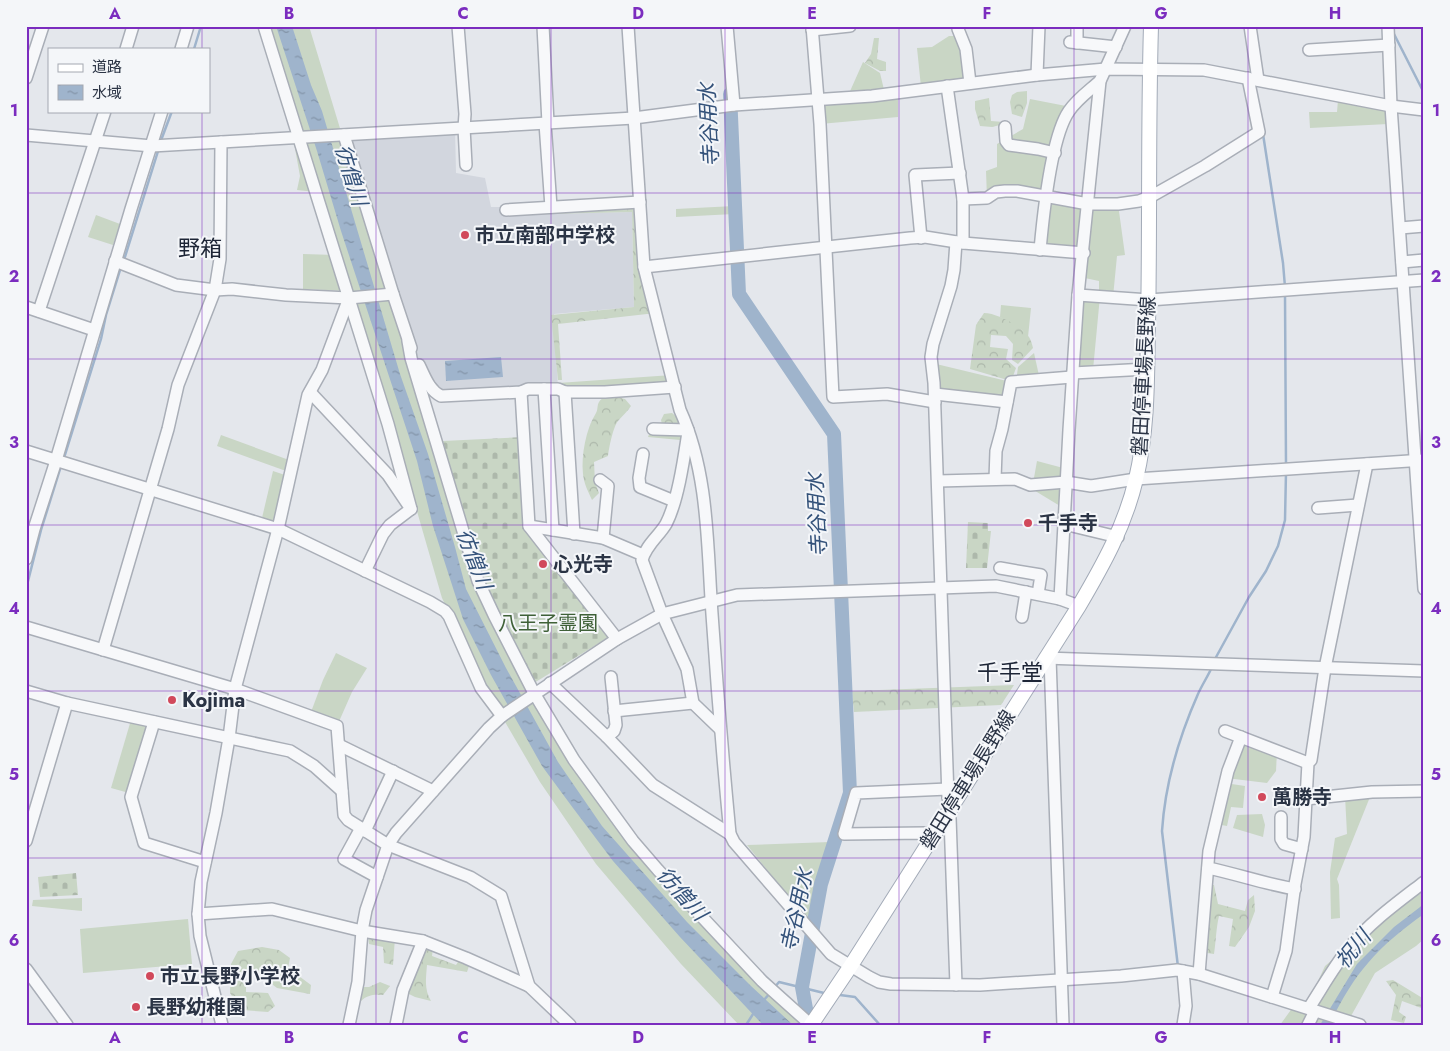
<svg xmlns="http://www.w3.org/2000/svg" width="1450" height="1051" font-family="Jost,'Noto Sans JP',sans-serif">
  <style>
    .built { fill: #d2d6de }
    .grass { fill: #c9d6c5 }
    .forest { fill: url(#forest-crowns) }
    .cemetery { fill: url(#cemetery-stones) }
    .water { fill: url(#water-ripples) }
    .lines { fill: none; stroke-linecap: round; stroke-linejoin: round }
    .stream { stroke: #9fb4cc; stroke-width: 2.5 }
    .river { stroke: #9fb4cc; stroke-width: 14 }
    .minor-casing { stroke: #a9aeb7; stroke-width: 14 }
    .major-casing { stroke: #a3abb8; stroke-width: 16 }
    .minor { stroke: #f7f8fa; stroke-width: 11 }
    .major { stroke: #fff; stroke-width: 14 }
    .grid { fill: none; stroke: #7b2cbf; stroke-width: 1; stroke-opacity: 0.55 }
    .poi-dot { fill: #d1495b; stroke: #f4f6f9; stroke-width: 2 }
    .labels { text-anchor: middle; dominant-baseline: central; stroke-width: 4; stroke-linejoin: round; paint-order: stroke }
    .poi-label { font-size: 20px; font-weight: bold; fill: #2b3445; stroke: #f4f6f9; text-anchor: start }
    .street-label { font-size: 20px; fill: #2b3445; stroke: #f4f6f9 }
    .park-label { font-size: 20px; fill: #3f6138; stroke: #f4f6f9 }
    .water-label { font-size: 21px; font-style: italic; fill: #34527a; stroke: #f4f6f9 }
    .quarter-label { font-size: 22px; fill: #1d2536; stroke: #f4f6f9 }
    .neatline { fill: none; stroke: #7b2cbf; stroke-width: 2 }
    .grid-label { font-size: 16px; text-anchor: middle; font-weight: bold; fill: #7b2cbf }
  </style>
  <defs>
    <pattern id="forest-crowns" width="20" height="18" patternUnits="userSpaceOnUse" patternTransform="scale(1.25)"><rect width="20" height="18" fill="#c9d6c5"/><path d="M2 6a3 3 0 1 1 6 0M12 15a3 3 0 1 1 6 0" fill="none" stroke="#adb8ab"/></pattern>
    <pattern id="cemetery-stones" width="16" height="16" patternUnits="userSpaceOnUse" patternTransform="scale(1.25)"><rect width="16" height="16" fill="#c9d6c5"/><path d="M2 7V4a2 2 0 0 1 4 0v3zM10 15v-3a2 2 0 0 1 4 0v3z" fill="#adb8ab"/></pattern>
    <pattern id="water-ripples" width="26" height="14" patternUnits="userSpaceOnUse" patternTransform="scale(1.25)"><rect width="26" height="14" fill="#9fb4cc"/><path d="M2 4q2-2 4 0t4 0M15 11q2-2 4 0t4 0" fill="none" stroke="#8293a7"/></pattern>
  </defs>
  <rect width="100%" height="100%" fill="#e4e7ec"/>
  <path class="built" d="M 455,128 L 456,173 L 485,178 L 491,207 L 551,207 L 548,214 L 632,212 L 634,307 L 554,314 L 558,389 L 441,396 L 417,362 L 344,135 Z"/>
  <g class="grass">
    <path d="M 264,26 L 309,26 L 402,333 L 520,669 L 633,841 L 803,1025 L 739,1025 L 681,964 L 596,864 L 540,782 L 483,684 L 442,598 L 412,494 L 348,291 L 303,289 L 303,254 L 335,255 L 316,192 L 297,190 L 300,176 L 294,143 L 300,142 Z"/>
    <path d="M 949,36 L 961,36 L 967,84 L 921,87 L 917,48 L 932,47 Z"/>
    <path d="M 863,62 L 880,73 L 885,94 L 898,93 L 898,117 L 820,124 L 818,101 L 847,98 Z"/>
    <path d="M 1030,99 L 1066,106 L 1046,196 L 1088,204 L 1118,204 L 1125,255 L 1117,256 L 1113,297 L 1100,296 L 1093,370 L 1073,373 L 1078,295 L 1099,296 L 1099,281 L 1080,277 L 1083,253 L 1040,250 L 1046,196 L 1005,191 L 987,198 L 986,171 L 997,167 L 997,144 L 1023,129 Z"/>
    <path d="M 1338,100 L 1386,109 L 1388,124 L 1310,128 L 1309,112 L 1337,112 Z"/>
    <path d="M 734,206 L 734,214 L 676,217 L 676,209 Z"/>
    <path d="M 96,215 L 120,224 L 113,245 L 88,237 Z"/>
    <path d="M 1001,305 L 1031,308 L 1028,337 L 1022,330 L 1000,317 Z"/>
    <path d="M 1034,353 L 1040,380 L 1016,382 L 1018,367 Z"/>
    <path d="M 932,363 L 1011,382 L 1007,402 L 935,394 Z"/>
    <path d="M 672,375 L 675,387 L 558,389 L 558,383 Z"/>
    <path d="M 221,435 L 289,460 L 286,471 L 217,446 Z"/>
    <path d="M 1037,461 L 1067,469 L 1060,506 L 1032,489 Z"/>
    <path d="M 273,471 L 285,475 L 276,523 L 262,518 Z"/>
    <path d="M 336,653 L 367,668 L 352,692 L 337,726 L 311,712 L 323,680 Z"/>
    <path d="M 131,720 L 149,724 L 129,793 L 111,788 Z"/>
    <path d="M 1241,737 L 1277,751 L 1276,771 L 1267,783 L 1226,778 Z"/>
    <path d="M 1225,783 L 1245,786 L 1243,808 L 1231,807 L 1227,826 L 1216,824 Z"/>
    <path d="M 1372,792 L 1337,879 L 1339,885 L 1340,918 L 1331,919 L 1330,872 L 1335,838 L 1347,834 L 1345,796 Z"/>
    <path d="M 1262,814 L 1265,825 L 1263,837 L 1233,828 L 1237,815 Z"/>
    <path d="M 830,842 L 808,921 L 747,845 Z"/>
    <path d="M 1424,883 L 1424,939 L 1416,946 L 1375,973 L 1346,1025 L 1280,1025 L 1293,1007 L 1306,1007 L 1325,966 Z"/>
    <path d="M 82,898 L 82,911 L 32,906 L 33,900 Z"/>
    <path d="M 188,919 L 192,964 L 83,973 L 80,929 Z"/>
  </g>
  <g class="forest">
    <path d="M 874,38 L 879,38 L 877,59 L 886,62 L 886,71 L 880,71 L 865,63 L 871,54 Z"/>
    <path d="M 1027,91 L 1027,103 L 1022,117 L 1012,114 L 1010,102 L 1012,95 L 1017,92 Z"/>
    <path d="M 989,98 L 991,121 L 1004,122 L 1004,124 L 992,127 L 980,126 L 975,109 L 975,101 Z"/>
    <path d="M 558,200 L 636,202 L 656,313 L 558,324 L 562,380 L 558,380 L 551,315 L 634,307 L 632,212 L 549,214 Z"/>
    <path d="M 984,313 C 997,313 1021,326 1029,337 C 1031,340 1032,344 1033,348 L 1018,364 L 1012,360 L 1013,344 L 1006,336 L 991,335 L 990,347 L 1008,349 L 1006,359 L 1016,368 L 1012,379 L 1004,379 L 970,369 L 976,325 Z"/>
    <path d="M 613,396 L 625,399 L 631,406 C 627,412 622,416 618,421 C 613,427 609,448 608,456 L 594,462 L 595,482 L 599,493 L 592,500 C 588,491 584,484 583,474 C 581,455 586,429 596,413 C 598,410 597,405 599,402 C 602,397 608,397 613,396 Z"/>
    <path d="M 672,413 L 678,418 L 684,435 L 680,440 L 648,437 L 650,432 L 663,429 L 661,420 L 664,414 Z"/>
    <path d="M 1014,685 L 1001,705 L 854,712 L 852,691 Z"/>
    <path d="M 1210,885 L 1214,885 L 1218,904 L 1245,911 L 1248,900 L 1254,895 L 1255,911 L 1249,927 L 1235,947 L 1229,946 L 1233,919 L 1219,916 C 1216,929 1216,941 1214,954 L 1207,953 Z"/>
    <path d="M 368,934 L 395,938 L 393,965 L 384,963 L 383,947 L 369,944 Z"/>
    <path d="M 423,945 L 433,948 L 432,956 L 456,965 L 460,959 L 470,963 L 467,972 L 427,965 C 426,978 424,989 431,1001 L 415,997 L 407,993 Z"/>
    <path d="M 262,947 L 279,950 L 290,958 L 288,968 L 311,985 L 310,994 L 277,988 L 256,972 L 246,976 L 246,992 L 268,993 L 275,1006 L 268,1012 L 241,1010 L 230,993 L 231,964 L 238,951 Z"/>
    <path d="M 1393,980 L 1424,999 L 1424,1009 L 1402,1001 L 1399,1012 L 1406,1017 L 1404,1023 L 1391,1020 L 1396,995 L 1386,981 Z"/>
    <path d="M 380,982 L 390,986 L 383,995 C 374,994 367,995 361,1001 L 357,1001 L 362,987 L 369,987 Z"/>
  </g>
  <g class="cemetery">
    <path d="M 524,437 L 522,505 L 609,637 L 534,683 L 478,575 L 443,441 Z"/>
    <path d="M 968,522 L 988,523 L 988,531 L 991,531 L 987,568 L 966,568 Z"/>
    <path d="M 76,873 L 78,895 L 40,897 L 38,877 Z"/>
  </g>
  <g class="water">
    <path d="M 276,26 L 292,26 L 311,85 L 322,111 L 400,374 L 428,454 L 455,547 L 466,589 L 506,668 L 558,762 L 602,826 L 687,922 L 751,986 L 793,1025 L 763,1025 L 680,937 L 613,861 L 573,808 L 542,766 L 491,675 L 463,619 L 433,526 L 417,461 L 341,231 L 317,151 Z"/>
    <path d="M 501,357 L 503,377 L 446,381 L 445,361 Z"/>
    <path d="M 1424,904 L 1424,914 C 1404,928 1384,944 1368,963 C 1352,981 1340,1003 1329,1025 L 1320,1025 L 1357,964 L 1394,927 Z"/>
  </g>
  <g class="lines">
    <g class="stream">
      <path d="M 1394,34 L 1424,93"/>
      <path d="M 194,49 L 201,26"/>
      <path d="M 1263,134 L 1283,263 L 1285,287"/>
      <path d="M 160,143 L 172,111"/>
      <path d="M 124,260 L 159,148"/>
      <path d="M 1285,295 L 1286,467"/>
      <path d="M 64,458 L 101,339 L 106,315 L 121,267"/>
      <path d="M 26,589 L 41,530 L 61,466"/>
      <path d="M 1215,659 L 1249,597 L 1266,571 L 1278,546 L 1285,520 L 1286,472"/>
      <path d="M 1178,967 L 1162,831 C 1165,785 1179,737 1198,694 C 1202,685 1208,676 1212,667"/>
      <path d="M 774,988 L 779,982 L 824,993"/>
      <path d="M 840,995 L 855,997 L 880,1025"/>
      <path d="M 763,1001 L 771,992"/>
      <path d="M 746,1025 L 755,1011"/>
    </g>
    <path class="river" d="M 730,94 L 739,294 L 834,434 L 850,793 L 821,884 L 802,987 L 809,1025"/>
    <defs>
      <g id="minor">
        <path d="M 264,26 L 388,424 L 411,509"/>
        <path d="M 458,26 L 465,114 L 464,128 L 466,165"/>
        <path d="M 543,26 L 548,123"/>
        <path d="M 628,26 L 644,267 L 680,410 C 709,474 707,545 712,614 C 717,688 723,761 730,834 L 734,842 L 831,954 L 869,977 L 879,982 L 891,984 L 980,985 L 1121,976 L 1177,970 L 1199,974 L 1360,1025"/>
        <path d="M 727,26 L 734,105"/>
        <path d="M 812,26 L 820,124 L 833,397 L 887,394 L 935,402"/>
        <path d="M 1250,26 L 1258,80"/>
        <path d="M 1388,26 L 1391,106 L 1424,589"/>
        <path d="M 958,29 L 966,49 L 970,83"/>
        <path d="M 812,30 L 850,26"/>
        <path d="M 1070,42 L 1116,47"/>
        <path d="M 1077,43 L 1077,26"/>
        <path d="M 126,49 L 133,26"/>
        <path d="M 181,49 L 188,26"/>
        <path d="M 1309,50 L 1389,45"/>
        <path d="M 1037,75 L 1039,26"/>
        <path d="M 26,78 L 43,26"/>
        <path d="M 947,86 L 963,199 L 963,243"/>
        <path d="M 545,123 L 551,207"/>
        <path d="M 1005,127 L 1006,141 L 1009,145 L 1038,149 L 1055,153"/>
        <path d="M 26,135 L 152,146 L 634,118 L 734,105 L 872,96 L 1037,75 L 1106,69 L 1204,70 L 1391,106 L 1424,110"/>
        <path d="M 344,135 L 393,294 L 411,348"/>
        <path d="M 963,199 L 987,198 L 996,192 L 1005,191 L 1017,191 L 1088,204 L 1118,204 L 1139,201 L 1150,197 L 1205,166 L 1259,132 L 1248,78"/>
        <path d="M 506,210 L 640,202"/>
        <path d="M 1400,228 L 1424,226"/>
        <path d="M 921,238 L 915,175 L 960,173"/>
        <path d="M 1040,250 C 1043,217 1051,137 1069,111 C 1077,99 1090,90 1100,81"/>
        <path d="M 115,261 L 176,285 L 215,290 L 232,289 L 286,295 L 349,298 L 393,294"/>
        <path d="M 1402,262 L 1424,260"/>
        <path d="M 644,267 L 910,238 L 925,237 L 963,243 L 1084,253"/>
        <path d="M 1078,295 L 1149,300 L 1424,280"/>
        <path d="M 26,307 L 94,330"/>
        <path d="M 39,311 L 105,111"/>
        <path d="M 408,341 L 411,358 L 478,581 L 494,615 L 534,693 L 574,760 L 633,841 L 658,870 L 762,981 L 811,1025"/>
        <path d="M 419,365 C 425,377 429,390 441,396 L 521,392 L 528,389 L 558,389 L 565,392 L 605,392 L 675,387"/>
        <path d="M 1073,373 L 1147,369"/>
        <path d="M 544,389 L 553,530"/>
        <path d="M 310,392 L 388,475 L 411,509 L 390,525 L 383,534 L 365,571"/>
        <path d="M 521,392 L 529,526 L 617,639"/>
        <path d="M 565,392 L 574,534"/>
        <path d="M 935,394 L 1007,402"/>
        <path d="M 653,429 L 688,430"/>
        <path d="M 688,432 C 684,458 678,501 666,524 C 659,536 646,545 642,560 L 662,614 L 687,669 L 693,703 L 720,729"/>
        <path d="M 26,451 L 278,529 L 430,602 L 445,611 L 449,616 L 481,688 L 502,716"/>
        <path d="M 643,454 L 639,478 L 640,487 L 674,501"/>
        <path d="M 995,479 L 996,451 L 1002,429 L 1011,382 L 1072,377"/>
        <path d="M 600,480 L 608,486 L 603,538"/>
        <path d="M 938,481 L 1015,479 L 1030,485 L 1066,482 L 1091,486 L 1136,479 L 1424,460"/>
        <path d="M 1318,508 L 1358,505"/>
        <path d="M 1064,524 L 1118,537"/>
        <path d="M 529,526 L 603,538 L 643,555"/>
        <path d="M 26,559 L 34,529 L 54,467 L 131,209 L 162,111"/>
        <path d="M 1000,568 L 1041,575 L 1038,594"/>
        <path d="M 1060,599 L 1069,430 L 1078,295 L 1100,81 L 1125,26"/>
        <path d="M 1022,617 L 1026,592"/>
        <path d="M 26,627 L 235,689 L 337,726 L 344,815 L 348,820 L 388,845 L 470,877 L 501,896 L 529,986 L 570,1025"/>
        <path d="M 103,650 L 168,429 L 178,385 L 215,290 L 220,259 L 221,142"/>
        <path d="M 1045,658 L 1424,671"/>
        <path d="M 1050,658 L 1063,1025"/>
        <path d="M 550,683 L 607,737 L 653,785 L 730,834"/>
        <path d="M 26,691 L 67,703 L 290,751 L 314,766 L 342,791"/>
        <path d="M 614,711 L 693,703"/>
        <path d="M 154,722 L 131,797 L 144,843 L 205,862"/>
        <path d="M 1225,731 L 1308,763"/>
        <path d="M 607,737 L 614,731 L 616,725 L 611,677"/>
        <path d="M 339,745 L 433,791"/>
        <path d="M 1306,799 L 1308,763 L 1311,760 L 1325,668 L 1367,464"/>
        <path d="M 954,803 L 948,798 L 934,383 L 931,357 L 933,344 L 951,286 L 954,270 L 956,242"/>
        <path d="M 946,815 L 950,818 L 956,985"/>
        <path d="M 1281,817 L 1281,839 L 1284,844 L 1302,849"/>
        <path d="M 361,828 L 344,859 L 377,877"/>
        <path d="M 365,831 L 393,771"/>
        <path d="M 931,838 L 925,833 L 844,834 L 856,793 L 948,789"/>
        <path d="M 26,841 L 67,703"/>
        <path d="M 1208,868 C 1237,874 1265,884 1295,889"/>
        <path d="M 198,914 L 272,909 L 362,931 L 423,941 L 466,958 L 529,986"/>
        <path d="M 26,969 L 67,1025"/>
        <path d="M 1183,971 L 1186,1006 L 1183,1025"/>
        <path d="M 1199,974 L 1209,851 L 1228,771 L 1241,737"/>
        <path d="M 1272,997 L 1286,951 L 1295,884 L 1304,837 L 1306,799 L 1372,792 L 1424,791"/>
        <path d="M 1309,1008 C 1322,988 1334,966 1349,948 C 1370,922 1398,902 1424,882"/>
        <path d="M 222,1025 L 200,936 L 198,914 L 201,882 L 216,813 L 229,738 L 235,689 L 278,529 L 308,395 L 322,370 L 349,298"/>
        <path d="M 349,1025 L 358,982 L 362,931 L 366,910 L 388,845 L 396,833 L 489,728 L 502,716 L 617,639 L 662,614 L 737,595 L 996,586 L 1060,599 L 1079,606"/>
        <path d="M 396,1025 L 403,990 L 423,941"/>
        <path d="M 1308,1025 L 1315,1011"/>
      </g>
      <path id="major" d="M 811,1025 L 850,967 L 1079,606 C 1103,565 1125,526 1136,479 C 1148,429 1147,377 1148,325 C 1150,225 1148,126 1151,26"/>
    </defs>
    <use href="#minor" class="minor-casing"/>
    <use href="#major" class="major-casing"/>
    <use href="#minor" class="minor"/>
    <use href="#major" class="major"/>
  </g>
  <path class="grid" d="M 202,26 L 202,49M 376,26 L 376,1025M 551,26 L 551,1025M 725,26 L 725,1025M 899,26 L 899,1025M 1074,26 L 1074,1025M 1248,26 L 1248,1025M 202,111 L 202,1025M 26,193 L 1424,193M 26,359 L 1424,359M 26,525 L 1424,525M 26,691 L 1424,691M 26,858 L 1424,858"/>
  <g class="poi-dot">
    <circle cx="465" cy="235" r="5"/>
    <circle cx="1028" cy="523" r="5"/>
    <circle cx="543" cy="564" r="5"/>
    <circle cx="172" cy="700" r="5"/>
    <circle cx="1262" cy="797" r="5"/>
    <circle cx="150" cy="976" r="5"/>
    <circle cx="136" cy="1007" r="5"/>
  </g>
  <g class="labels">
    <g class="poi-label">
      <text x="475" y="235">市立南部中学校</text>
      <text x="1038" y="523">千手寺</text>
      <text x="553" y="564">心光寺</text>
      <text x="182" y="700">Kojima</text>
      <text x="1272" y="797">萬勝寺</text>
      <text x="160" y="976">市立長野小学校</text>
      <text x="146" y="1007">長野幼稚園</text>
    </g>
    <g class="street-label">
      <text transform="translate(1144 376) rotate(-87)">磐田停車場長野線</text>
      <text transform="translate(968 780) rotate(-58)">磐田停車場長野線</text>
    </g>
    <g class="park-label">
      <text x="548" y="623">八王子霊園</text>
    </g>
    <g class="water-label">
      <text transform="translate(709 125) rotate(-93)">寺谷用水</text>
      <text transform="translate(351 175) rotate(73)">彷僧川</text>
      <text transform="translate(817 515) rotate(-93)">寺谷用水</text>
      <text transform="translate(474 559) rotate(69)">彷僧川</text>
      <text transform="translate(682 894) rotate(48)">彷僧川</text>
      <text transform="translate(797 910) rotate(-78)">寺谷用水</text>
      <text transform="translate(1353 949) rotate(-51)">祝川</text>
    </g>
    <g class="quarter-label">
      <text x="200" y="248">野箱</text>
      <text x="1010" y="672">千手堂</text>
    </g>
  </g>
  <rect width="1450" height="1051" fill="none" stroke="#f4f6f9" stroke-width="55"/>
  <rect x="48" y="48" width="162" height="65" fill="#f4f6f9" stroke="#a4a8b1"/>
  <rect x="58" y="64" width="25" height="8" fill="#ffffff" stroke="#a4a8b1"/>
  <text x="92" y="72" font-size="15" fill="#2b3445">道路</text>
  <rect x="58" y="85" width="25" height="15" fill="url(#water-ripples)" stroke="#a4a8b1"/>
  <text x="92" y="98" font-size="15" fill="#2b3445">水域</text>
  <rect x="28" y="28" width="1394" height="996" class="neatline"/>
  <g class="grid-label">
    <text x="115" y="19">A</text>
    <text x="289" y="19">B</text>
    <text x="463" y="19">C</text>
    <text x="638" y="19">D</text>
    <text x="812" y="19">E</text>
    <text x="987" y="19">F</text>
    <text x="1161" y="19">G</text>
    <text x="1335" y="19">H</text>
    <text x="14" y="116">1</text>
    <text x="1436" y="116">1</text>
    <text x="14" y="282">2</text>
    <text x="1436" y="282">2</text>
    <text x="14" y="448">3</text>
    <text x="1436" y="448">3</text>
    <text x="14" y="614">4</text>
    <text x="1436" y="614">4</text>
    <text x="14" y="780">5</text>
    <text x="1436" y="780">5</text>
    <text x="14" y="946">6</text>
    <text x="1436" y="946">6</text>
    <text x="115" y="1043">A</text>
    <text x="289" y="1043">B</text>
    <text x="463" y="1043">C</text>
    <text x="638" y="1043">D</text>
    <text x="812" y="1043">E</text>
    <text x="987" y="1043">F</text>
    <text x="1161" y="1043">G</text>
    <text x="1335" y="1043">H</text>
  </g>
</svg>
